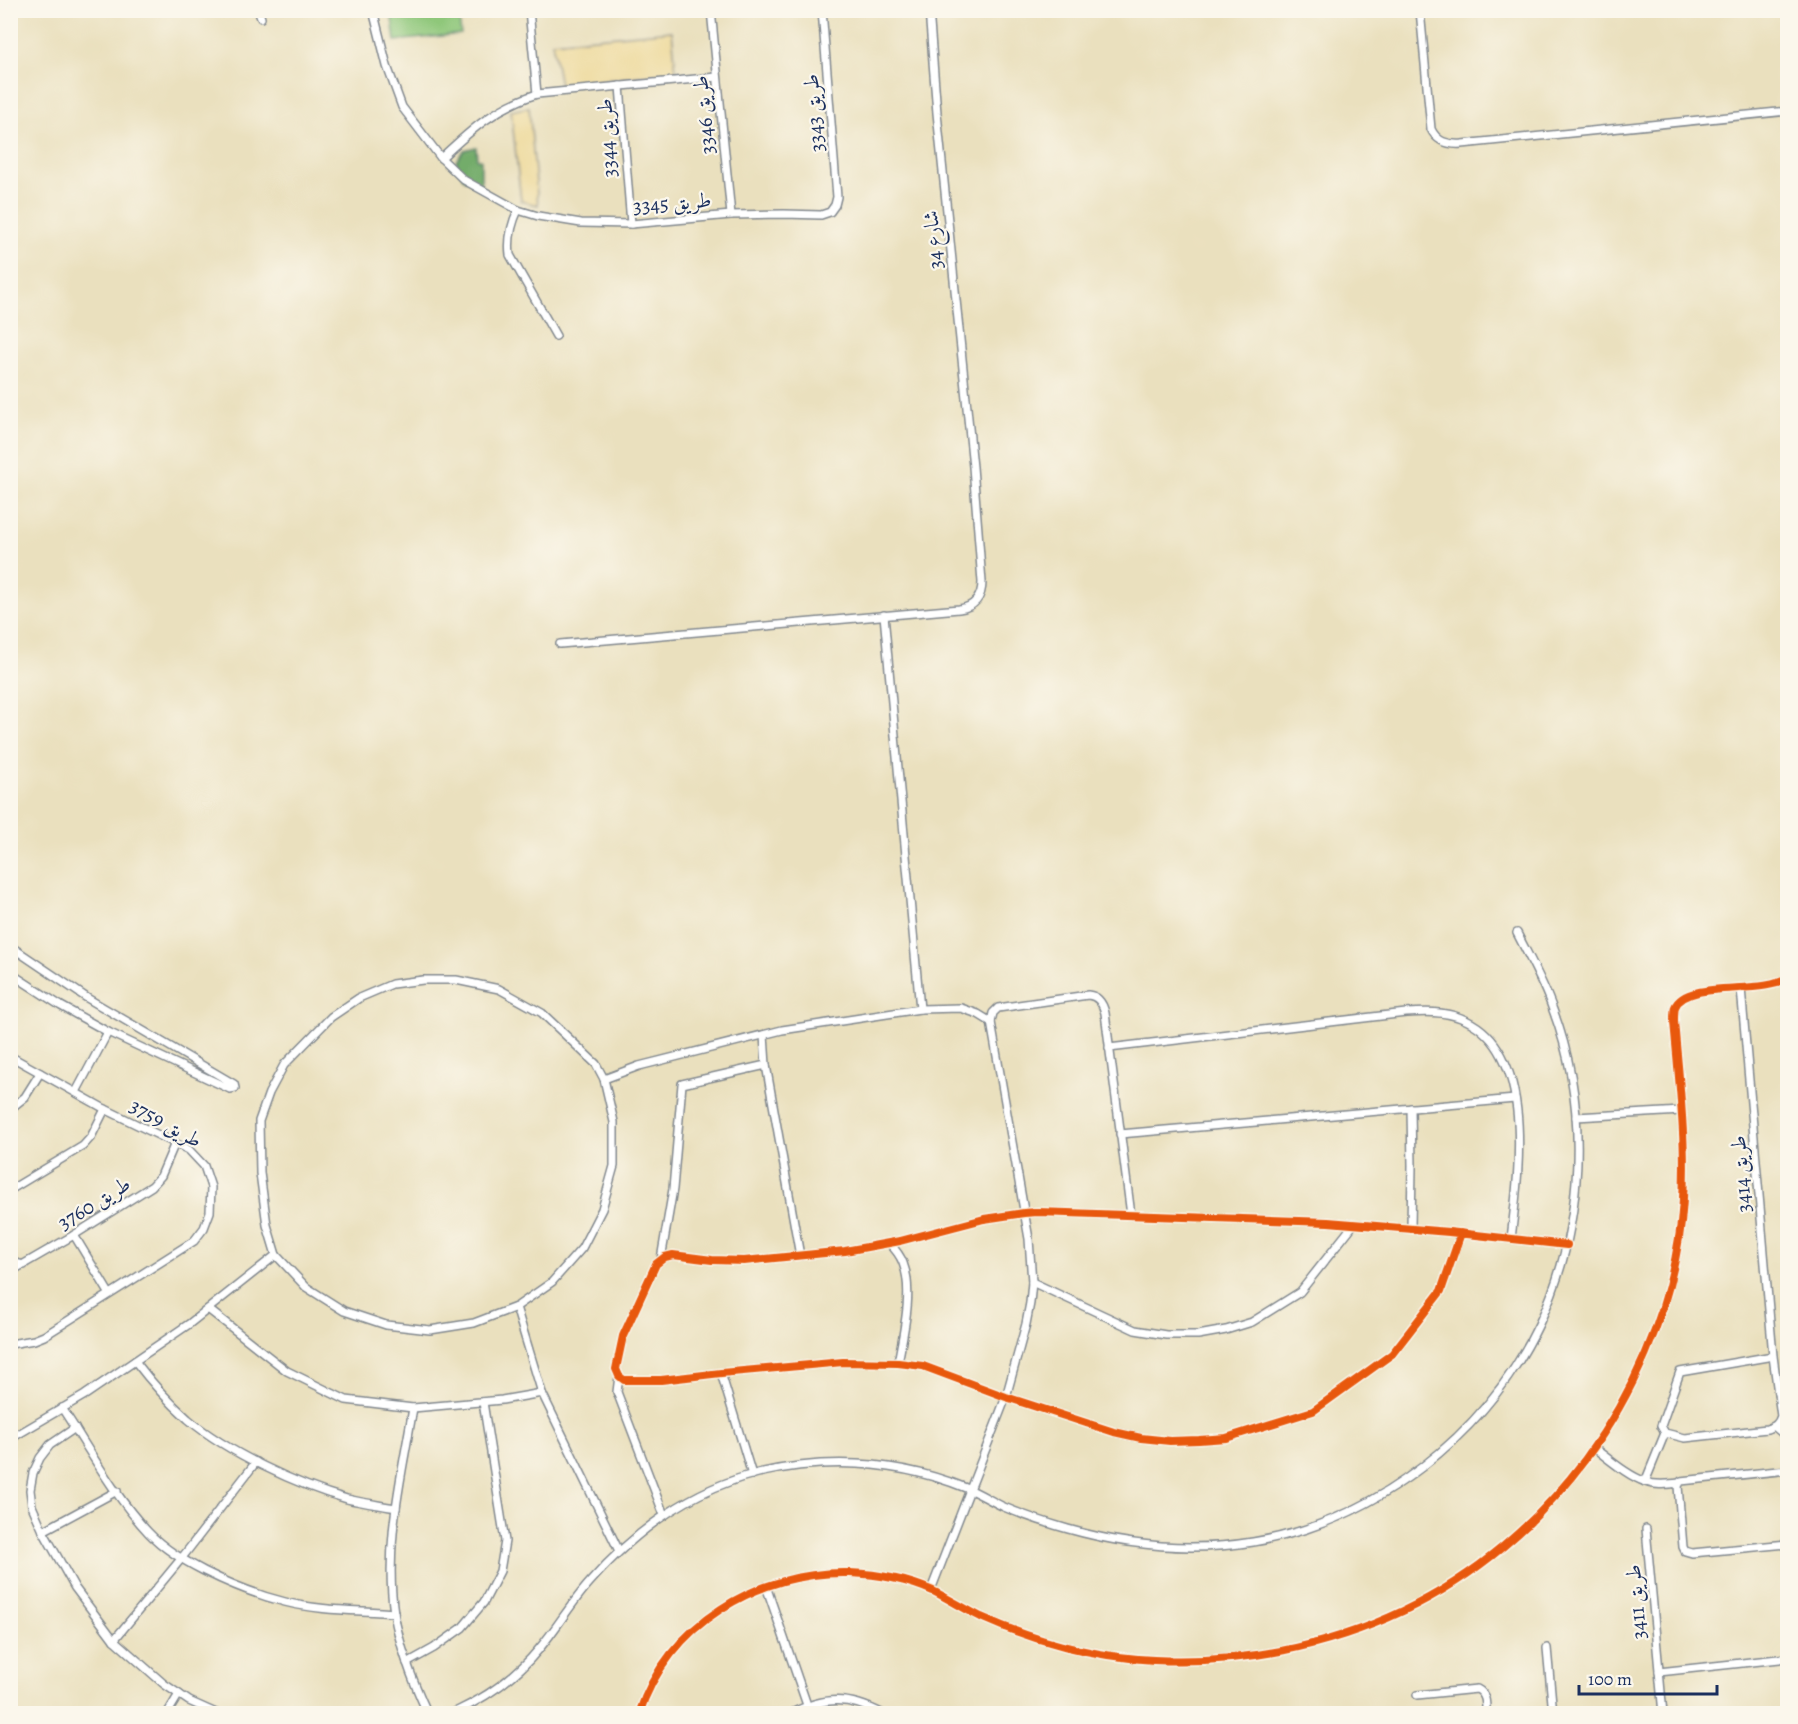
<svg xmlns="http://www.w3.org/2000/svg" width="1798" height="1724" font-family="Alegreya,Amiri,serif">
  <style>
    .green { fill: #8fc77a; stroke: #557b6c; stroke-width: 1.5 }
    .forest { fill: #73ac6a; stroke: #476e64; stroke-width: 1.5 }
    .sand { fill: #eeda9e; stroke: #84847e; stroke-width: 1.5 }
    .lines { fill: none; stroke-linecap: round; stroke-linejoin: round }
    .minor-casing { stroke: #82888e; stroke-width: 10 }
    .minor { stroke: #fff; stroke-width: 7 }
    .cycleway-casing { stroke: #fbf7ec; stroke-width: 11 }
    .cycleway { stroke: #e8590c; stroke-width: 8 }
    .labels { text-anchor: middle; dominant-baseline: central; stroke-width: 4.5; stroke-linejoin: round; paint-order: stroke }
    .street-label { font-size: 21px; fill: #1b2f5e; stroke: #fbf7ec }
  </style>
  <rect width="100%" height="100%" fill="#fbf7ec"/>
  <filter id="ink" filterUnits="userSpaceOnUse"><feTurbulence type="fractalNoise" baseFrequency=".0167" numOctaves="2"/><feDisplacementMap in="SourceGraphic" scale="12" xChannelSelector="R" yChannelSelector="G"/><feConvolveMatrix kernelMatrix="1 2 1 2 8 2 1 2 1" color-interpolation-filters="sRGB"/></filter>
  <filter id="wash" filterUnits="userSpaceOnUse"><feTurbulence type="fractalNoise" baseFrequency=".008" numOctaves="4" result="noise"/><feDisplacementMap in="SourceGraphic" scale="24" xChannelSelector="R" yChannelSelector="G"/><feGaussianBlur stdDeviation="1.35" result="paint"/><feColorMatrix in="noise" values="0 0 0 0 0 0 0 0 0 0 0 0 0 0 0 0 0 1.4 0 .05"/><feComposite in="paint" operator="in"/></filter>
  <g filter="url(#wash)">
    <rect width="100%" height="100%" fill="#eae0be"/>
    <path class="green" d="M 391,11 L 458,11 L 461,34 L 395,41 Z"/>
    <path class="forest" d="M 476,147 L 477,159 L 481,159 L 481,184 L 479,187 L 463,178 L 456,161 L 464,150 Z"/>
    <g class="sand">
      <path d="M 672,31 L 676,72 L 560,85 L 552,42 Z"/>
      <path d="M 529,107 L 538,205 L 521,201 L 511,111 Z"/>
    </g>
  </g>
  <g filter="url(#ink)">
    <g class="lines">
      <defs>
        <g id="minor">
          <path d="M 258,10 L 261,18"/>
          <path d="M 373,10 L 387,66 L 402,107 L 441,158 L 464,180 L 518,210 L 538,216 L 581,223 L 631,224 L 731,215 L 784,214 L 821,215 L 830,212 L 835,205 L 837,197 L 822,10"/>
          <path d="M 529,10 L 537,94"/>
          <path d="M 711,10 L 731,215"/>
          <path d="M 1420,10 L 1431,129 C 1437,142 1448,145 1462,144 L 1788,111"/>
          <path d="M 620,86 L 631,224"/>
          <path d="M 441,158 C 471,130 496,107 537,94 L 717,77"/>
          <path d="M 518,210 C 511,225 508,239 510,255 L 556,336"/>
          <path d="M 884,615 L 920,1009"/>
          <path d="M 560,644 L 959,609 C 975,607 982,597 982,582 L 973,467 L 937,113 L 929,10"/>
          <path d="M 10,946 L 87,998 L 234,1084 L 235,1088 L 230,1089 L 108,1032 L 61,1006 L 10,973"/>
          <path d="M 1741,988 L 1773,1356 L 1781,1416 C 1778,1425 1775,1426 1767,1429 L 1685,1438 L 1665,1433 L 1661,1426 L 1680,1372 L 1773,1356"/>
          <path d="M 764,1035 L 766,1065 L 800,1256"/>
          <path d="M 1109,1048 L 1406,1013 C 1424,1012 1444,1011 1461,1018 C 1538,1048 1518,1176 1511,1239"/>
          <path d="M 10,1056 L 105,1109 L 189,1150 L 204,1166 L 211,1187 L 210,1212 L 204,1228 L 194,1241 L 44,1336 L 34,1340 L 10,1344"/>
          <path d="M 76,1092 L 108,1032"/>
          <path d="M 1411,1108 L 1412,1166 L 1411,1228"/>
          <path d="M 10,1109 L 25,1097 L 40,1073"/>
          <path d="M 1576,1117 L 1682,1111"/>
          <path d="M 1120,1134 L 1515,1099"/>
          <path d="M 10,1190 L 83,1146 L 91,1137 L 105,1109"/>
          <path d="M 1461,1233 L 1441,1291 L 1392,1354 L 1313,1411 L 1226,1438 L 1199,1440 L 1170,1441 L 1141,1438 L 1114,1432 L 1006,1397 L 923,1366 L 898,1363 L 843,1362 L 721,1373 L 661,1380 L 624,1380 L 619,1376 L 616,1369 L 623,1336 L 656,1264 L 665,1257 L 673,1255 L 712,1260 L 744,1261 L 845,1251 L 900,1241 L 984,1219 L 1024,1213 L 1038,1212 L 1328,1222 L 1449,1232 L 1567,1245"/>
          <path d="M 74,1235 L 109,1293"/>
          <path d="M 889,1243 C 895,1249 900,1255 903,1263 C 914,1291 903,1334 898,1363"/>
          <path d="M 276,1255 L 306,1287 L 344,1311 L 386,1325 L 430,1330 L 474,1323 L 516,1307 L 552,1282 L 582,1248 L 602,1209 L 614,1166 L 614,1122 L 604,1079"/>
          <path d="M 661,1259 L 673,1189 L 682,1084 L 766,1065"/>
          <path d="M 10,1262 L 24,1265"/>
          <path d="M 10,1272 L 74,1235 L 152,1186 L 161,1176 L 175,1143"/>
          <path d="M 1032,1282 L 1135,1330 L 1166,1335 L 1198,1335 L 1226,1330 L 1252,1322 L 1300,1292 L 1354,1224"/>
          <path d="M 516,1307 L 542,1393 L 619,1551"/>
          <path d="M 208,1309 L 287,1371 L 346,1400 L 413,1408 L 502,1400 L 542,1393"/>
          <path d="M 135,1361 C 151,1382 168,1401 188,1419 C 227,1452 297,1485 347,1499 C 363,1503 380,1505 396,1508"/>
          <path d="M 721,1373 L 752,1475"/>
          <path d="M 619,1376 L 617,1392 L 664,1515"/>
          <path d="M 62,1408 C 89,1449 115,1497 148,1532 C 164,1549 183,1560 204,1571 C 230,1584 257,1595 285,1602 C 320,1611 358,1610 394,1613"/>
          <path d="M 413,1408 C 402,1475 384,1545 394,1613 C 400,1649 413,1682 428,1714"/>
          <path d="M 1775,1427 L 1788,1438"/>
          <path d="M 75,1428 L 50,1445 L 40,1458 L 33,1473 L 30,1490 L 32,1506 L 43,1531 L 75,1588 L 114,1640 L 164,1684 L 189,1701 L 218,1714"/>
          <path d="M 10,1439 L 85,1395 L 189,1324 L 276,1255 L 267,1225 L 260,1173 L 259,1121 L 269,1093 L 284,1065 L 331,1017 L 359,998 L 392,984 L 423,980 L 456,980 L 499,989 L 542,1013 L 596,1064 L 604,1079 L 639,1066 L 782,1030 L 920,1009 L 961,1008 L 978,1014 L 991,1022"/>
          <path d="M 1594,1448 C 1609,1459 1628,1476 1646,1482 C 1656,1486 1668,1484 1679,1483"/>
          <path d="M 1788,1470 L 1681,1481 L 1678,1486 L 1683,1547 L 1685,1551 L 1692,1553 L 1788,1544"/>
          <path d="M 1645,1482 L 1665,1433"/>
          <path d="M 1646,1529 L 1663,1714"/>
          <path d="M 43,1531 L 117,1491"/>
          <path d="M 766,1586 L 807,1705"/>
          <path d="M 931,1590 L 1006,1397 L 1026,1324 L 1030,1303 L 1032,1282 L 1029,1239 L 991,1022 L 993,1013 L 998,1008 L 1088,995 C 1099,996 1103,1004 1105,1013 L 1131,1215"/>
          <path d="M 114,1640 L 181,1559 L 256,1462"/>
          <path d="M 1547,1648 L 1553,1714"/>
          <path d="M 407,1663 L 434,1648 L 462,1628 L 484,1602 L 500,1571 L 505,1541 L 483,1402"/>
          <path d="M 1659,1672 L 1788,1658"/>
          <path d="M 1417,1695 L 1477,1689 C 1487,1694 1486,1704 1486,1714"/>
          <path d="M 167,1714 L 179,1694"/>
          <path d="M 451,1714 C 484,1699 516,1677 539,1649 C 557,1628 571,1603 590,1582 C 635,1531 692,1489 758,1473 C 829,1457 899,1461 966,1488 C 979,1493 991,1501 1004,1507 C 1025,1516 1047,1523 1068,1529 C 1128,1546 1192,1552 1253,1542 C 1375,1522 1486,1435 1539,1324 C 1584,1229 1590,1108 1553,1010 C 1544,983 1530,959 1517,933"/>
          <path d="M 639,1714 C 667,1625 759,1570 850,1573 C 877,1574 908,1580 933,1591 C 949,1599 965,1609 981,1617 C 1034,1641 1095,1657 1154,1660 C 1239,1664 1325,1648 1403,1611 C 1548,1542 1654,1397 1679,1238 C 1690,1166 1680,1093 1674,1021 C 1674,1017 1674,1011 1675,1007 C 1686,979 1763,996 1788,978"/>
          <path d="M 790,1714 C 824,1696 849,1696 883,1714"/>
        </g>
      </defs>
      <use href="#minor" class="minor-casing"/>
      <use href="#minor" class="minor"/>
      <defs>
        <g id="cycleway">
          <path d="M 1461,1233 L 1441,1291 L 1392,1354 L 1313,1411 L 1226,1438 L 1199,1440 L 1170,1441 L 1141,1438 L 1114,1432 L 1006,1397 L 923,1366 L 898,1363 L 843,1362 L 721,1373 L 661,1380 L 624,1380 L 619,1376 L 616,1369 L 623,1336 L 656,1264 L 665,1257 L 673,1255 L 712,1260 L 744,1261 L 845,1251 L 900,1241 L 984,1219 L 1024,1213 L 1038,1212 L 1328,1222 L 1449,1232 L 1567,1245"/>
          <path d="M 639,1714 C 667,1625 759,1570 850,1573 C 877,1574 908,1580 933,1591 C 949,1599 965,1609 981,1617 C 1034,1641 1095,1657 1154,1660 C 1239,1664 1325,1648 1403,1611 C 1548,1542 1654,1397 1679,1238 C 1690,1166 1680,1093 1674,1021 C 1674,1017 1674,1011 1675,1007 C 1686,979 1763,996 1788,978"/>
        </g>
      </defs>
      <use href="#cycleway" class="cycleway-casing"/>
      <use href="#cycleway" class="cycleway"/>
    </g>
  </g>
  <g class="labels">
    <g class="street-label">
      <text transform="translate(814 113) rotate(-95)">طريق 3343</text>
      <text transform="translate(704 115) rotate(-96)">طريق 3346</text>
      <text transform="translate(607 138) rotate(-94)">طريق 3344</text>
      <text transform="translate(672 203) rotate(-5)">طريق 3345</text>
      <text transform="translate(933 240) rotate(-96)">شارع 34</text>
      <text transform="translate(166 1123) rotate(29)">طريق 3759</text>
      <text transform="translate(1741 1174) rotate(-95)">طريق 3414</text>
      <text transform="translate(94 1203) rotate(-32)">طريق 3760</text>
      <text transform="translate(1636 1602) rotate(-95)">طريق 3411</text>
    </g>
  </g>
  <rect width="1798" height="1724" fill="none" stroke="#fbf7ec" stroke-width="36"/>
  <path d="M1579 1685v9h138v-9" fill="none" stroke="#1b2f5e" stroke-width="3"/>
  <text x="1588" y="1685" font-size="18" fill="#1b2f5e" stroke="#fbf7ec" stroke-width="4.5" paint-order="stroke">100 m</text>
</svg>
